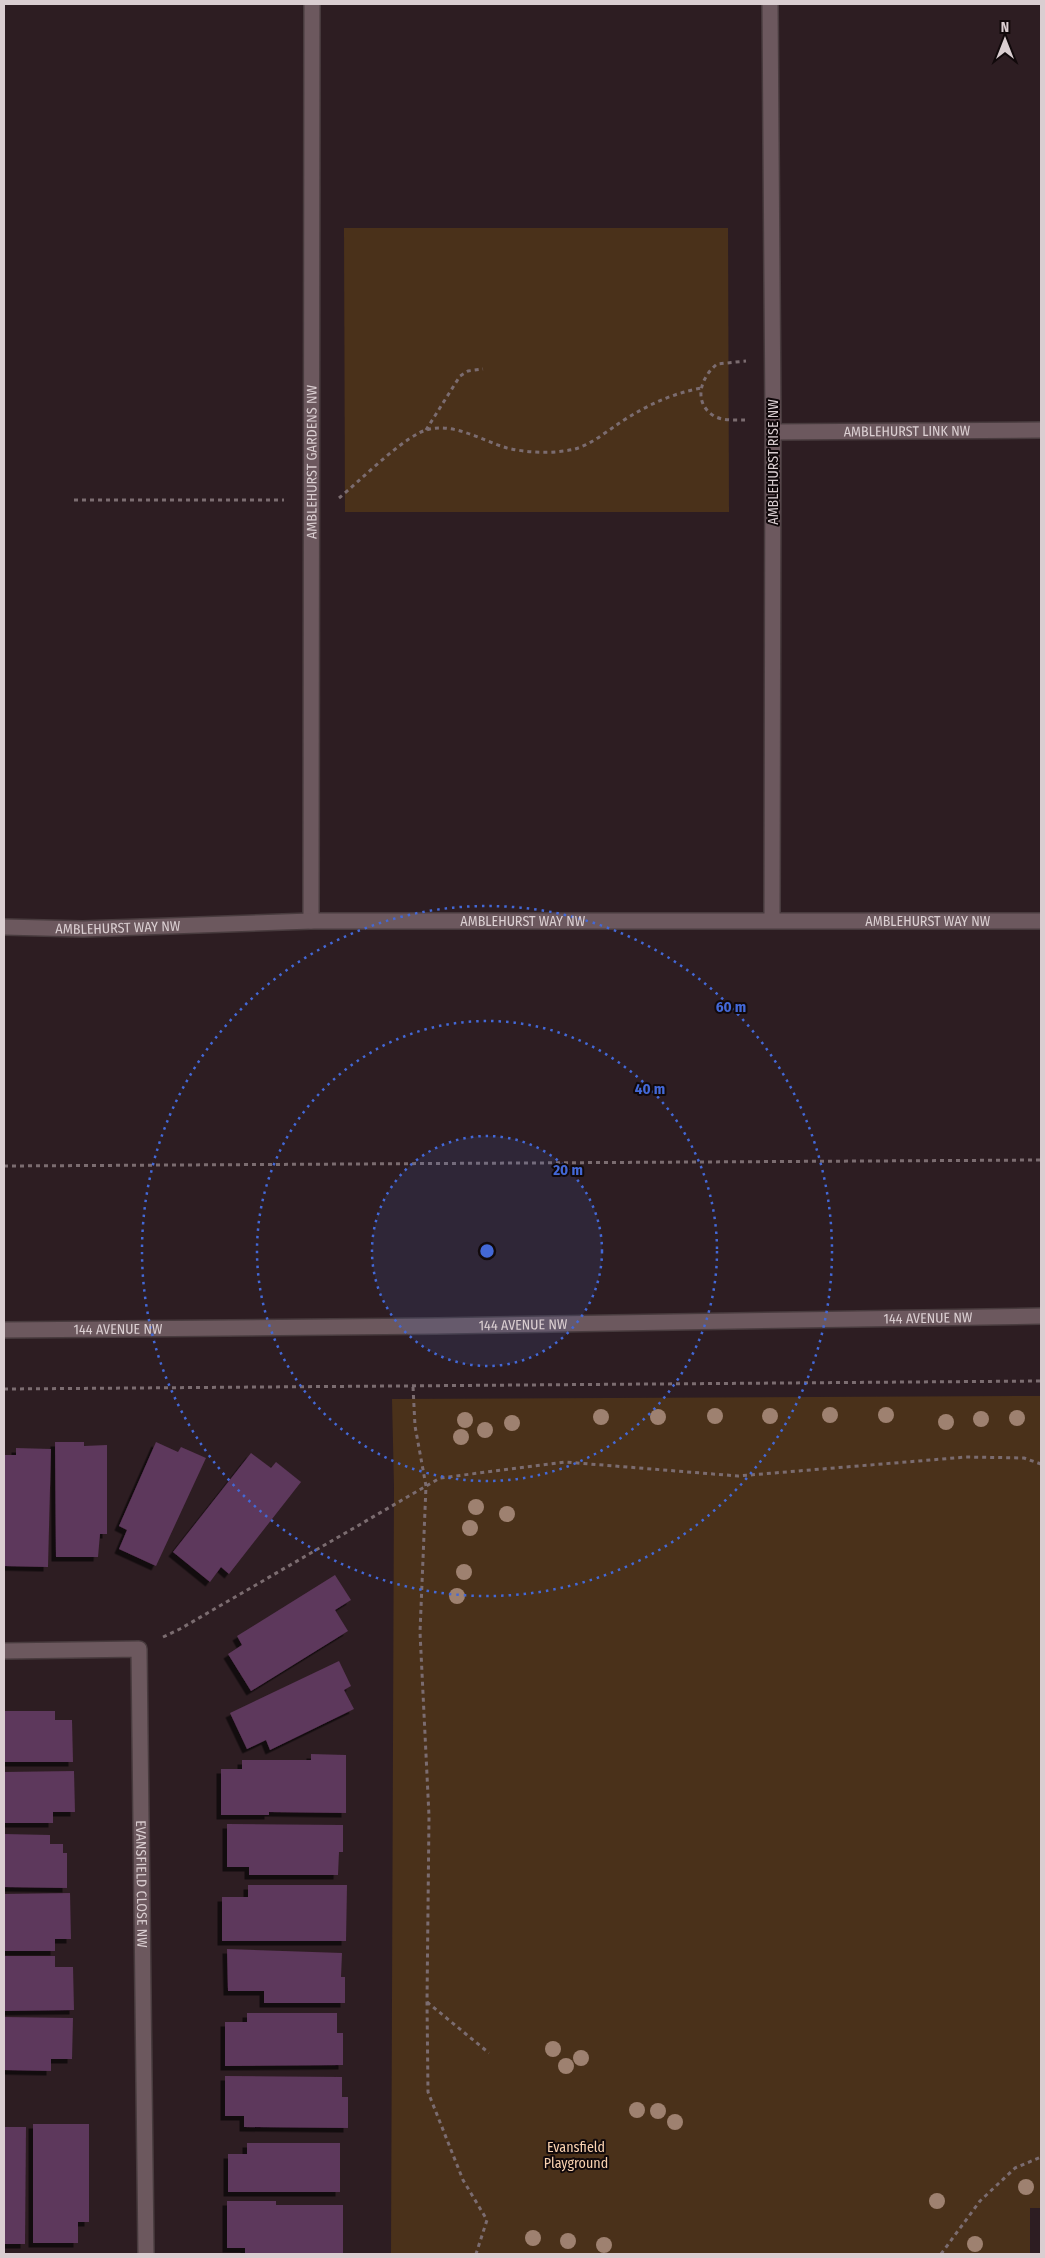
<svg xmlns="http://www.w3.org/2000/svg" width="1045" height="2258" font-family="'Fira Sans Condensed',sans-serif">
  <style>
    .green { fill: #4a311a }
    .building { fill: #5d375b; filter: url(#shadow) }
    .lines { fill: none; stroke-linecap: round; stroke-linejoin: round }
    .street-casing { stroke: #483b3e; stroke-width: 18 }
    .secondary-casing { stroke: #483b3e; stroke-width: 18 }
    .path { stroke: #7b6c70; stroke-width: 3; stroke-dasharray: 4 4; stroke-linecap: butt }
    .street { stroke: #6c585e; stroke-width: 15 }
    .secondary { stroke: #6c585e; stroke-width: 15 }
    .tree { fill: #9e8170 }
    .ring { fill: none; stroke: #4368d7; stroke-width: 2.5; stroke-dasharray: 2.5 5 }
    .labels { text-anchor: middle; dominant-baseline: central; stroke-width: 4; stroke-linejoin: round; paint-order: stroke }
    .street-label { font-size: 14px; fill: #daced1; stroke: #11090b }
    .park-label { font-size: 14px; fill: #fad2b0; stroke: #11090b }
    .centre { fill: #4368d7; stroke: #11090b; stroke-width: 2.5 }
    .ring-label { font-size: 15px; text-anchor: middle; font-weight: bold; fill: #4368d7; stroke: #11090b; stroke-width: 4; stroke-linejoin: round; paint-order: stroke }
  </style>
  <defs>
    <filter id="shadow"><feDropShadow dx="-4.5" dy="4.5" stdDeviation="0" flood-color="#0009"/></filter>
  </defs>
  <rect width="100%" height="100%" fill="#2d1d22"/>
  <g class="green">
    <path d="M 344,228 L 728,228 L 729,512 L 345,512 Z"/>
    <path d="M 1041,1396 L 1041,2208 L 1030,2208 L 1030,2254 L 391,2254 L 394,1486 L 392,1399 Z"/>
  </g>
  <g class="building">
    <path d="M 55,1442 L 84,1442 L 84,1446 L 107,1445 L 107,1534 L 100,1534 L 98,1557 L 56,1557 Z"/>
    <path d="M 156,1442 L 178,1452 L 181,1447 L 206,1458 L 156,1566 L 119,1549 L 127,1530 L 119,1526 Z"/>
    <path d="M 16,1448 L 51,1449 L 48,1567 L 4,1566 L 4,1455 L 16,1455 Z"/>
    <path d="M 251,1453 L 271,1468 L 276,1462 L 301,1482 L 229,1574 L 221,1567 L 210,1582 L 173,1552 Z"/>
    <path d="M 335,1575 L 351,1600 L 335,1610 L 348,1631 L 251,1691 L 228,1654 L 242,1645 L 237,1636 Z"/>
    <path d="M 339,1661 L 351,1686 L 344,1690 L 354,1709 L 270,1750 L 266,1740 L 247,1749 L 230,1713 Z"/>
    <path d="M 4,1711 L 55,1711 L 55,1720 L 72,1720 L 73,1762 L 4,1762 Z"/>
    <path d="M 311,1754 L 346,1755 L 346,1813 L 269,1812 L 269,1815 L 221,1815 L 221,1769 L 242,1769 L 242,1760 L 311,1760 Z"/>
    <path d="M 74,1771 L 75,1812 L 53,1812 L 53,1823 L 4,1823 L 4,1772 Z"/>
    <path d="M 227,1824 L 343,1825 L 343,1852 L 339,1852 L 338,1875 L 249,1875 L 249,1867 L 227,1867 Z"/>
    <path d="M 4,1834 L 50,1835 L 50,1844 L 63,1844 L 63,1853 L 67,1853 L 67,1888 L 4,1887 Z"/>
    <path d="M 248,1885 L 347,1885 L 346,1941 L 222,1941 L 222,1897 L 248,1897 Z"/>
    <path d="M 70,1893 L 71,1939 L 55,1939 L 55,1951 L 4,1951 L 4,1894 Z"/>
    <path d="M 227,1949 L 342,1953 L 341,1977 L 345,1977 L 345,2003 L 264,2003 L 264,1991 L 228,1991 Z"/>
    <path d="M 4,1956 L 55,1956 L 55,1967 L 73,1967 L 74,2010 L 4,2011 Z"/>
    <path d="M 247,2013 L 337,2013 L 337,2033 L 343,2033 L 343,2065 L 225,2066 L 225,2022 L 247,2022 Z"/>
    <path d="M 4,2017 L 73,2018 L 72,2059 L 51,2059 L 51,2071 L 4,2070 Z"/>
    <path d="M 225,2076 L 342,2077 L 342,2097 L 348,2097 L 348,2128 L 244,2127 L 244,2116 L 225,2116 Z"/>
    <path d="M 33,2124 L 89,2124 L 89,2222 L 78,2222 L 78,2243 L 33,2243 Z"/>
    <path d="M 4,2127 L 26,2127 L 25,2244 L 4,2244 Z"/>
    <path d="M 247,2143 L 340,2143 L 340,2192 L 228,2192 L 228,2154 L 247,2154 Z"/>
    <path d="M 227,2201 L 276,2201 L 276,2205 L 343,2205 L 343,2254 L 245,2254 L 245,2248 L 227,2248 Z"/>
  </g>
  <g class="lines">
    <defs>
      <g id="street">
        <path d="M 770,4 L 773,420 L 772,920"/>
        <path id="s1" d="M 773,432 L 1041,430"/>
        <path id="s2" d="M 311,921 L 312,4"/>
        <path id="s3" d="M 4,927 L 83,929 L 311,921 L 1041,921"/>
        <path id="s4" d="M 4,1651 L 139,1649 L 146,2254"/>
      </g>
      <g id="secondary">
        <path id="s5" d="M 4,1330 L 437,1326 L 1041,1316"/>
      </g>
    </defs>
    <use href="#street" class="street-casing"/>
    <use href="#secondary" class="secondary-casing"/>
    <g class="path">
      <path d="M 745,420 C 735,420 723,421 714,416 C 692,402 701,377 717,364 L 746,361"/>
      <path d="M 426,430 L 460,376 L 468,371 L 483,369"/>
      <path d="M 339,498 C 362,479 394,446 419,433 C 447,418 480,440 507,448 C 528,453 554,454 575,449 C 592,444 607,431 621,422 C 647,405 671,394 701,388"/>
      <path d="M 74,500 L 284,500"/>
      <path d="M 4,1166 L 1041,1160"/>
      <path d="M 413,1387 L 415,1426 L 426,1486 L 420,1632 L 429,1816 L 427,2002 L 428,2092 L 463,2180 L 487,2220 L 476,2254"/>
      <path d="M 4,1389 L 1041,1381"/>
      <path d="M 163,1637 L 180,1629 L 440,1478 L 565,1462 L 738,1476 L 966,1457 L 1024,1458 L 1041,1464"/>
      <path d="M 427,2002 L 489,2053"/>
      <path d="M 941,2254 L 980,2201 L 1015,2168 L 1041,2157"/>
    </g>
    <use href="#street" class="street"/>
    <use href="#secondary" class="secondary"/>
  </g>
  <g class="tree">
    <circle cx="830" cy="1415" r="8"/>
    <circle cx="886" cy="1415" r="8"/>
    <circle cx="715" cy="1416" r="8"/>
    <circle cx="770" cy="1416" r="8"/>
    <circle cx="601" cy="1417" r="8"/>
    <circle cx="658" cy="1417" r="8"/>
    <circle cx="1017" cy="1418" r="8"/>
    <circle cx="981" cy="1419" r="8"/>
    <circle cx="465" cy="1420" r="8"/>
    <circle cx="946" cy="1422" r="8"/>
    <circle cx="512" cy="1423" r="8"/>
    <circle cx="485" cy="1430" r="8"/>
    <circle cx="461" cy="1437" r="8"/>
    <circle cx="476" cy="1507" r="8"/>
    <circle cx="507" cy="1514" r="8"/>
    <circle cx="470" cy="1528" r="8"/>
    <circle cx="464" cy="1572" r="8"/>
    <circle cx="457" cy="1596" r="8"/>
    <circle cx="553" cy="2049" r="8"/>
    <circle cx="581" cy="2058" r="8"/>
    <circle cx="566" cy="2066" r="8"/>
    <circle cx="637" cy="2110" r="8"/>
    <circle cx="658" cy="2111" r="8"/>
    <circle cx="675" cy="2122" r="8"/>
    <circle cx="1026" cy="2187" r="8"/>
    <circle cx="937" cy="2201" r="8"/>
    <circle cx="533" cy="2238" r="8"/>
    <circle cx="568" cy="2241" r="8"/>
    <circle cx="975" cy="2244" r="8"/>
    <circle cx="604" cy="2245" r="8"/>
  </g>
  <circle cx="487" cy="1251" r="115" fill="#4368d7" fill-opacity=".12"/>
  <g class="ring">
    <circle cx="487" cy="1251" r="115"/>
    <circle cx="487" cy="1251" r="230"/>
    <circle cx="487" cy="1251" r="345"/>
  </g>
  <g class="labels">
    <g class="street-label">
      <text stroke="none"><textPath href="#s1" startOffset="134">AMBLEHURST LINK NW</textPath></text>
      <text transform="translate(773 462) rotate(-90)">AMBLEHURST RISE NW</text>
      <text stroke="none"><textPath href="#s2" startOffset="459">AMBLEHURST GARDENS NW</textPath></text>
      <text stroke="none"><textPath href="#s3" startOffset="924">AMBLEHURST WAY NW</textPath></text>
      <text stroke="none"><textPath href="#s3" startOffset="519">AMBLEHURST WAY NW</textPath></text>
      <text stroke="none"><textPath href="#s3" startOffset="114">AMBLEHURST WAY NW</textPath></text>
      <text stroke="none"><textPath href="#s5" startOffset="924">144 AVENUE NW</textPath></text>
      <text stroke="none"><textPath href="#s5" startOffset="519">144 AVENUE NW</textPath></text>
      <text stroke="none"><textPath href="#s5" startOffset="114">144 AVENUE NW</textPath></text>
      <text stroke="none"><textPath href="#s4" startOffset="370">EVANSFIELD CLOSE NW</textPath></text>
    </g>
    <g class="park-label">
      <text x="576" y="2147">Evansfield<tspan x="576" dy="16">Playground</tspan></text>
    </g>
  </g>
  <circle cx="487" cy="1251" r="8" class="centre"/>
  <g class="ring-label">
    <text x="731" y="1012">60 m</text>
    <text x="650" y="1094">40 m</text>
    <text x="568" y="1175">20 m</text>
  </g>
  <rect width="1045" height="2258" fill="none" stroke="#daced1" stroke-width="10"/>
  <g transform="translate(1005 40)" stroke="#11090b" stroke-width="4" paint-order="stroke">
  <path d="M0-4L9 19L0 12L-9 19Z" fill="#daced1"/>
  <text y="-8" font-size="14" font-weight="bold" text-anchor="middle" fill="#daced1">N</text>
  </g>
</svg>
